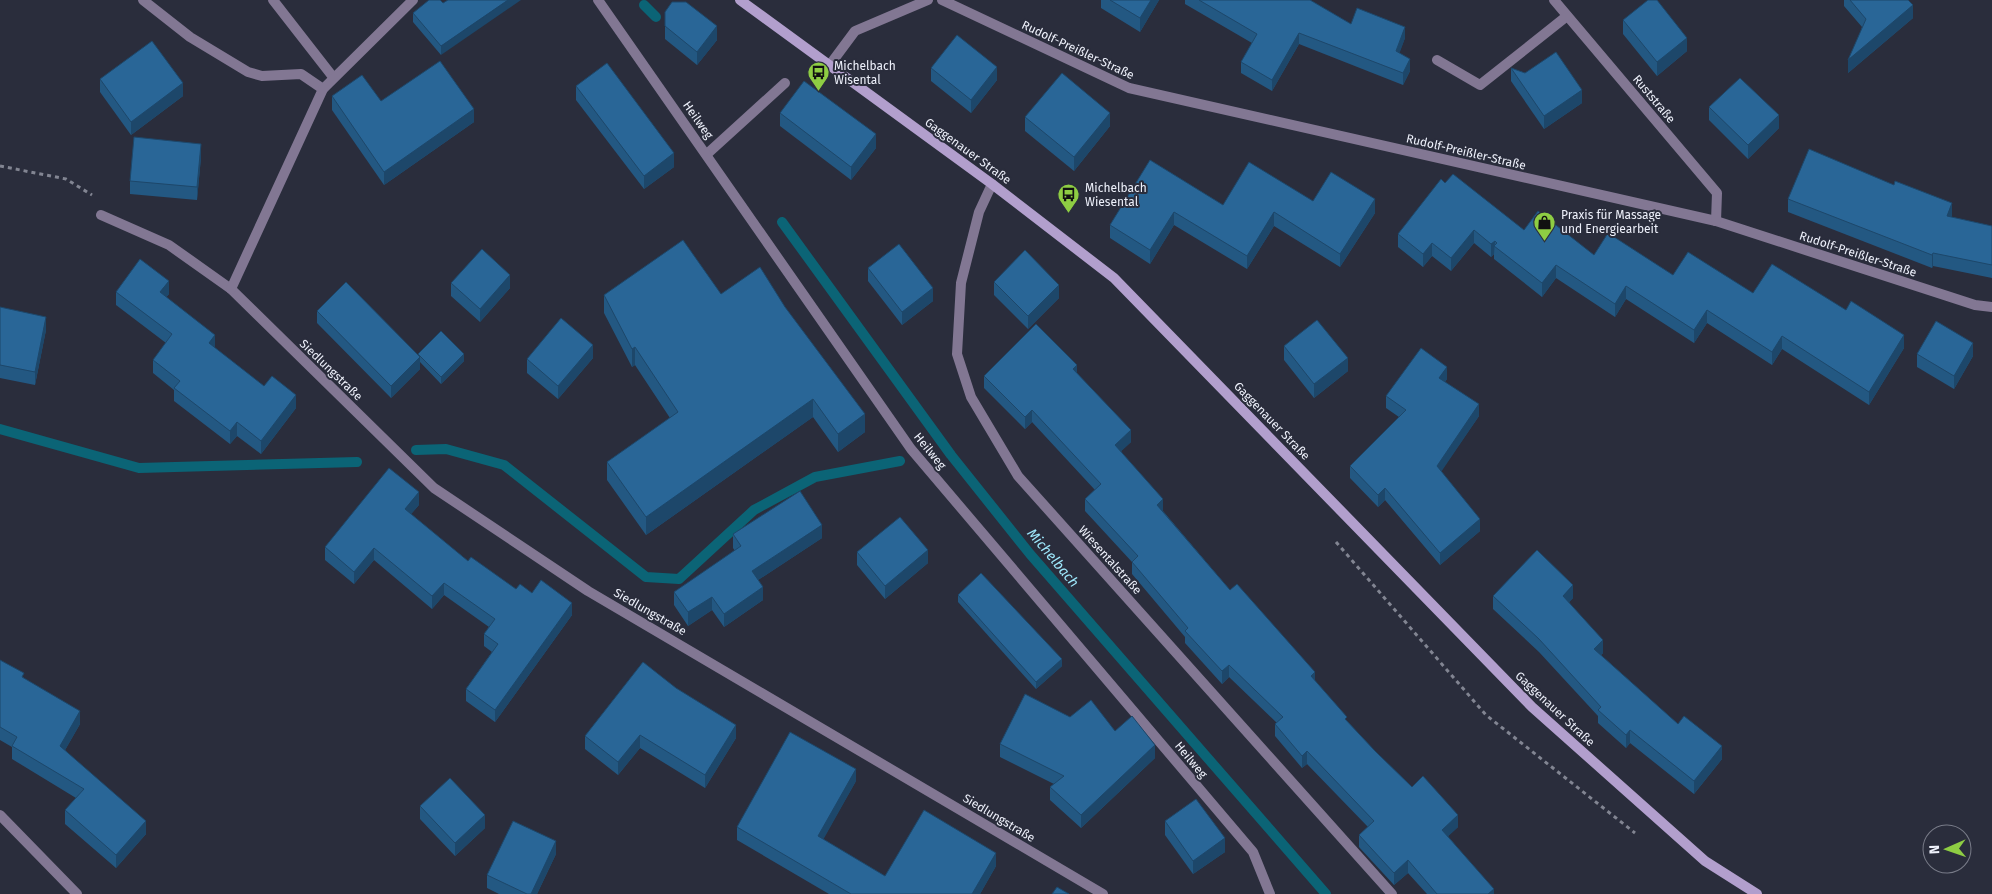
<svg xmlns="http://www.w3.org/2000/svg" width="1992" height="894" font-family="'Fira Sans',sans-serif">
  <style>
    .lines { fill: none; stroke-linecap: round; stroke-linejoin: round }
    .stream { stroke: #0b6476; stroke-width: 10 }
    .path { stroke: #828592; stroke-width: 3; stroke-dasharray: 4 4; stroke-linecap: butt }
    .service { stroke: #827793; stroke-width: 10 }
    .minor { stroke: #827793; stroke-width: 10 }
    .secondary { stroke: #b29fcd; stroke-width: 10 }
    .wall { fill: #235882 }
    .shaded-wall { fill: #1d476a }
    .building { fill: #296697; stroke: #1d476a }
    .labels { text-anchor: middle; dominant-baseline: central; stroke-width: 4; stroke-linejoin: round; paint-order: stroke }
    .street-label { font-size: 12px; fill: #eef1fb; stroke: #2a2d3c }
    .poi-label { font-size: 12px; fill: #eef1fb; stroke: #2a2d3c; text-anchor: start }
    .water-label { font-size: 14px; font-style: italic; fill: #9ee8fc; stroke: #2a2d3c }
  </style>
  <rect width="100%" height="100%" fill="#2a2d3c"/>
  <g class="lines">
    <g class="stream">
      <path d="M 644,5 L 656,17"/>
      <path d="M 782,222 L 951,455 L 1030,554 L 1326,894"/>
      <path d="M 0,429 L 139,468 L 357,462"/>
      <path d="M 416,450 L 446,449 L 504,465 L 646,577 L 679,579 L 754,510 L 815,477 L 900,461"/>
    </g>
    <g class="path">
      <path d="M 0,166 L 66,179 L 92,195"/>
      <path d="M 1336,542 L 1486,715 L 1635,833"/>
    </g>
    <g class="service">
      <path d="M 143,0 L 190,37 L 248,72 L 262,76 L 301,74 L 323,89"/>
      <path d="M 273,0 L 333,77"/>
      <path d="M 1437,60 L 1480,85 L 1567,16"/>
      <path d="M 707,154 L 785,83"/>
    </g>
    <g class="minor">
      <path d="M 598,0 L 911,449 L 1253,852 L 1270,894"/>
      <path d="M 942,0 L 1129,88 L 1716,221 L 1975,305 L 1992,307"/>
      <path d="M 1554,0 L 1717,193 L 1716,221"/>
      <path d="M 829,66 L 855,31 L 928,0"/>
      <path d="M 992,184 L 979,212 L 961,283 L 957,354 L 971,397 L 1018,476 L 1392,894"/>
      <path d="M 101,215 L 169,245 L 231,289 L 434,488 L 588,591 L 1103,894"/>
      <path d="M 231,289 L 323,89 L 413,0"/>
      <path d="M 0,815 L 77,894"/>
    </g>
    <path class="secondary" d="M 740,0 L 992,184 L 1114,278 L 1532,707 L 1705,861 L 1757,894"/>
  </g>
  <g class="wall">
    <path d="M 1101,0 L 1159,0 L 1140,32 L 1101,8 Z"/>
    <path d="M 1185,0 L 1310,0 L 1351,24 L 1405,38 L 1399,53 L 1410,71 L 1403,85 L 1299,44 L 1272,91 L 1241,73 L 1241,62 L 1252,43 L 1185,4 Z"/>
    <path d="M 1844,0 L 1908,0 L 1913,18 L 1848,73 L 1862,27 L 1844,6 Z"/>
    <path d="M 443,3 L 441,55 L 413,22 L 413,13 Z"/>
    <path d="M 665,12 L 717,40 L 697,65 L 665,39 Z"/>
    <path d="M 1623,20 L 1687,51 L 1657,76 L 1623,34 Z"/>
    <path d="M 931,68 L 997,80 L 971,113 L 931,81 Z"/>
    <path d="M 1511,68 L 1525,73 L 1582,103 L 1544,129 L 1511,81 Z"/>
    <path d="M 100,79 L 183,96 L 131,135 L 100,92 Z"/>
    <path d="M 576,86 L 674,167 L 644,189 L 576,100 Z"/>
    <path d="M 332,96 L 381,101 L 474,122 L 384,185 L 332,110 Z"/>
    <path d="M 1709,107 L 1779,128 L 1748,159 L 1709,120 Z"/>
    <path d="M 780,113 L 876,148 L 851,180 L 780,126 Z"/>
    <path d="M 1025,117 L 1110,126 L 1074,171 L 1025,131 Z"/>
    <path d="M 201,157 L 197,200 L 130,194 L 130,181 Z"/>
    <path d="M 1150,160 L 1223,205 L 1313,201 L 1375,213 L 1340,267 L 1274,226 L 1247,269 L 1174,225 L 1150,264 L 1110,238 L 1110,225 Z"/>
    <path d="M 1445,183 L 1524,230 L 1594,255 L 1673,275 L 1753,293 L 1904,348 L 1869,405 L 1782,349 L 1772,365 L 1707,323 L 1694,343 L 1626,299 L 1615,317 L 1556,278 L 1542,297 L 1494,259 L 1494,254 L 1491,257 L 1474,243 L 1451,271 L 1432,256 L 1423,267 L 1398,247 L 1398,234 Z"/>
    <path d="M 1788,199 L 1952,217 L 1992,226 L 1992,278 L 1933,266 L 1932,268 L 1788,212 Z"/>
    <path d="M 868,268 L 933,301 L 902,325 L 868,281 Z"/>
    <path d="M 994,282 L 1059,298 L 1028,329 L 994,295 Z"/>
    <path d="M 451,283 L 510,288 L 480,322 L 451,296 Z"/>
    <path d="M 116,292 L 169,294 L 166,297 L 215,348 L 264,386 L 296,408 L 261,454 L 237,436 L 230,444 L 174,401 L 174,390 L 153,373 L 153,360 L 166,343 L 116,305 Z"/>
    <path d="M 721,294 L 865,432 L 838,452 L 813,417 L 646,535 L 607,480 L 607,462 L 670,418 L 635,365 L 632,367 L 604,313 L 604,295 Z"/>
    <path d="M 0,307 L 46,330 L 35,385 L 0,378 Z"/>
    <path d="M 317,311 L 418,355 L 418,354 L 464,361 L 441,384 L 420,362 L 420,369 L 391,398 L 317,323 Z"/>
    <path d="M 1284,346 L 1348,371 L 1314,398 L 1284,360 Z"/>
    <path d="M 1917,354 L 1973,356 L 1954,389 L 1917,367 Z"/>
    <path d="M 593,358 L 558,399 L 527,373 L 527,359 Z"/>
    <path d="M 1077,373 L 1131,442 L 1121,451 L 1163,511 L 1230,590 L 1315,681 L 1347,721 L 1375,751 L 1412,787 L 1458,827 L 1448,836 L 1494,894 L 1427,894 L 1408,873 L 1394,885 L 1359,847 L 1359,835 L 1368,827 L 1307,764 L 1302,768 L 1275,736 L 1275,724 L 1277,723 L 1229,677 L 1222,684 L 1185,643 L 1185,637 L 1132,574 L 1132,562 L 1085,511 L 1085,499 L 1095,490 L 1032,422 L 1025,429 L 984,388 L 984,376 Z"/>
    <path d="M 1447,379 L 1445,382 L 1479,416 L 1441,471 L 1480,531 L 1440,565 L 1385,500 L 1378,507 L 1350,478 L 1350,466 L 1399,417 L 1386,408 L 1386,396 Z"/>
    <path d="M 419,505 L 411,514 L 468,561 L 516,589 L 532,593 L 572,615 L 495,722 L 466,701 L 466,689 L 492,652 L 484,646 L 484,634 L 489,627 L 444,595 L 432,609 L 374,560 L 354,584 L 325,560 L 325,547 Z"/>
    <path d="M 733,534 L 822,538 L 758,580 L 763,600 L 724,627 L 712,610 L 688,626 L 674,605 L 674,592 L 735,551 L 733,548 Z"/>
    <path d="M 857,552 L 928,563 L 885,599 L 857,565 Z"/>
    <path d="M 958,595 L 1062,666 L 1036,689 L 958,602 Z"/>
    <path d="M 1493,596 L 1573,598 L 1569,602 L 1603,653 L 1601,655 L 1678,724 L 1722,759 L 1694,794 L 1630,743 L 1626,748 L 1598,723 L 1598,716 L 1539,652 L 1493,609 Z"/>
    <path d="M 0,660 L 24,678 L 80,724 L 65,750 L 146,834 L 116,868 L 65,824 L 65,810 L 76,798 L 12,759 L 12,747 L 0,740 Z"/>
    <path d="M 643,662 L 736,738 L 705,788 L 640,748 L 618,775 L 585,749 L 585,736 Z"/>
    <path d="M 1070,717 L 1115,731 L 1155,758 L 1081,828 L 1050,800 L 1050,787 L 1054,784 L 1000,757 L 1000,744 Z"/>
    <path d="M 856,781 L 823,839 L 885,876 L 996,866 L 980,894 L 829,894 L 737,840 L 737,827 Z"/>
    <path d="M 420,806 L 485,828 L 455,856 L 420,819 Z"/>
    <path d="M 1165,821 L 1225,852 L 1193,874 L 1165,835 Z"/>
    <path d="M 556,854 L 537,894 L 499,894 L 487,888 L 487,875 Z"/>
  </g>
  <g class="shaded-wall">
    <path d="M 508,0 L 521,0 L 441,55 L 441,46 Z"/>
    <path d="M 1151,0 L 1159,0 L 1140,32 L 1140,18 Z"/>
    <path d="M 1913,5 L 1913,18 L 1848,73 L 1848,60 Z"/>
    <path d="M 717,26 L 717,40 L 697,65 L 697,52 Z"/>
    <path d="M 1405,27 L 1405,38 L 1396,63 L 1396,51 Z"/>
    <path d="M 1299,33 L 1299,44 L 1272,91 L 1272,80 Z"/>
    <path d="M 1687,38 L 1687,51 L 1657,76 L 1657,62 Z"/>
    <path d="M 1410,59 L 1410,71 L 1403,85 L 1403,73 Z"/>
    <path d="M 997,67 L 997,80 L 971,113 L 971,100 Z"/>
    <path d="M 183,83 L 183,96 L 131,135 L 131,122 Z"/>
    <path d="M 1582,90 L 1582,103 L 1544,129 L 1544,116 Z"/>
    <path d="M 474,109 L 474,122 L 384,185 L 384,172 Z"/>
    <path d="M 1110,113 L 1110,126 L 1074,171 L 1074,157 Z"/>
    <path d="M 1779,115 L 1779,128 L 1748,159 L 1748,145 Z"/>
    <path d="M 876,134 L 876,148 L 851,180 L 851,167 Z"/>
    <path d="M 201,144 L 201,157 L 197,200 L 197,187 Z"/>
    <path d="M 674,153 L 674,167 L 644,189 L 644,176 Z"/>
    <path d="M 1375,199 L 1375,213 L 1340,267 L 1340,254 Z"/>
    <path d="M 1952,203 L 1952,216 L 1947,229 L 1947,216 Z"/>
    <path d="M 1174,212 L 1174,225 L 1150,264 L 1150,250 Z"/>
    <path d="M 1274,212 L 1274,226 L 1247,269 L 1247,256 Z"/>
    <path d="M 1474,230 L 1474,243 L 1451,271 L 1451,258 Z"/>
    <path d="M 1495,241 L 1494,254 L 1491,257 L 1491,244 Z"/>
    <path d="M 1432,243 L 1432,256 L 1423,267 L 1423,254 Z"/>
    <path d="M 1933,253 L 1933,266 L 1932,268 L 1932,255 Z"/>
    <path d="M 1556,265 L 1556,278 L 1542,297 L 1542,283 Z"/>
    <path d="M 510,275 L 510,288 L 480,322 L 480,309 Z"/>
    <path d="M 169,281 L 169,294 L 160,305 L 160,292 Z"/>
    <path d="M 1059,285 L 1059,298 L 1028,329 L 1028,316 Z"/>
    <path d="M 1626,286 L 1626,299 L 1615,317 L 1615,304 Z"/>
    <path d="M 933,288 L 933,301 L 902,325 L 902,312 Z"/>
    <path d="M 1707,310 L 1707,323 L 1694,343 L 1694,330 Z"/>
    <path d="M 46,317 L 46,330 L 35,385 L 35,372 Z"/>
    <path d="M 215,335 L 215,348 L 209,343 Z"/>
    <path d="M 1904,335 L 1904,348 L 1869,405 L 1869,392 Z"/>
    <path d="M 1782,336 L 1782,349 L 1772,365 L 1772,352 Z"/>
    <path d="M 1973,343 L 1973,356 L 1954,389 L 1954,376 Z"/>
    <path d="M 593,345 L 593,358 L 558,399 L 558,386 Z"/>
    <path d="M 635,347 L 635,365 L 632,367 L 632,349 Z"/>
    <path d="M 464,354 L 464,361 L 441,384 L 441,377 Z"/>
    <path d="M 420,357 L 420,369 L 391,398 L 391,386 Z"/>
    <path d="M 1348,358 L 1348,371 L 1314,398 L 1314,384 Z"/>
    <path d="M 1077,365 L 1077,377 L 1073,369 Z"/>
    <path d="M 1447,367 L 1447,379 L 1439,390 L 1439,378 Z"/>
    <path d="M 296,395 L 296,408 L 261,454 L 261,441 Z"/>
    <path d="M 813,399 L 813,417 L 646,535 L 646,517 Z"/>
    <path d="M 1479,404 L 1479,416 L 1437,478 L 1437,466 Z"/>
    <path d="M 1032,410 L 1032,422 L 1025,429 L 1025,417 Z"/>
    <path d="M 865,414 L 865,432 L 838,452 L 838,434 Z"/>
    <path d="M 237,422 L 237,436 L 230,444 L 230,431 Z"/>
    <path d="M 1131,430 L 1131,442 L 1115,457 L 1115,445 Z"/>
    <path d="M 1385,488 L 1385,500 L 1378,507 L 1378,495 Z"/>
    <path d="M 419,492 L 419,505 L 405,521 L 405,509 Z"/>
    <path d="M 1163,499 L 1163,511 L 1157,517 L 1157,505 Z"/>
    <path d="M 1480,519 L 1480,531 L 1440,565 L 1440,553 Z"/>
    <path d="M 822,525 L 822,538 L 752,584 L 752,571 Z"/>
    <path d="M 374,548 L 374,560 L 354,584 L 354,572 Z"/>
    <path d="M 928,550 L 928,563 L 885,599 L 885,586 Z"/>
    <path d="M 444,583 L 444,595 L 432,609 L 432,596 Z"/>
    <path d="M 1573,585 L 1573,598 L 1563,609 L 1563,596 Z"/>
    <path d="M 763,587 L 763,600 L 724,627 L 724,614 Z"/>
    <path d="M 712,597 L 712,610 L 688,626 L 688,612 Z"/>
    <path d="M 572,603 L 572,615 L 495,722 L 495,710 Z"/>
    <path d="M 1603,640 L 1603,653 L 1594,662 L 1594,649 Z"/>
    <path d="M 1062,659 L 1062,666 L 1036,689 L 1036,682 Z"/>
    <path d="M 1229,665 L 1229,677 L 1222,684 L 1222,671 Z"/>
    <path d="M 1315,672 L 1315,684 L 1311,676 Z"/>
    <path d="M 80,711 L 80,724 L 60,759 L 60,746 Z"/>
    <path d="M 736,725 L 736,738 L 705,788 L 705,775 Z"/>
    <path d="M 1630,730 L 1630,743 L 1626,748 L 1626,735 Z"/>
    <path d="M 640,735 L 640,748 L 618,775 L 618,762 Z"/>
    <path d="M 1155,745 L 1155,758 L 1081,828 L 1081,815 Z"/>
    <path d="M 1722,746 L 1722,759 L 1694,794 L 1694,781 Z"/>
    <path d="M 1307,751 L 1307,764 L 1302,768 L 1302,756 Z"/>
    <path d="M 856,769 L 856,781 L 818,849 L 818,836 Z"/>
    <path d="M 485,815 L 485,828 L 455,856 L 455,843 Z"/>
    <path d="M 1458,815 L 1458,827 L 1442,842 L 1442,830 Z"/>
    <path d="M 146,821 L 146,834 L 116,868 L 116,855 Z"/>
    <path d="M 1225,838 L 1225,852 L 1193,874 L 1193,861 Z"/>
    <path d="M 556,841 L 556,854 L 537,894 L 531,894 Z"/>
    <path d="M 996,853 L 996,866 L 980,894 L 972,894 Z"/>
    <path d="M 1408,860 L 1408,873 L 1394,885 L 1394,873 Z"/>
    <path d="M 1494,889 L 1494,894 L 1488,894 Z"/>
  </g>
  <g class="building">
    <path d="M 429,0 L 440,0 L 443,3 L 448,0 L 508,0 L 441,46 L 413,13 Z"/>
    <path d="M 1110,0 L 1151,0 L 1140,18 Z"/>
    <path d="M 1199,0 L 1310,0 L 1351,24 L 1357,8 L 1405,27 L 1396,51 L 1410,59 L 1403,73 L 1299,33 L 1272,80 L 1241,62 L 1257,34 Z"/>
    <path d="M 1648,0 L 1657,0 L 1687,38 L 1657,62 L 1623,20 Z"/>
    <path d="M 1850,0 L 1908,0 L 1913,5 L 1848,60 L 1866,19 Z"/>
    <path d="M 672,2 L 686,2 L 717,26 L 697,52 L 665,26 L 665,12 Z"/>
    <path d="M 957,35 L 997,67 L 971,100 L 931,68 Z"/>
    <path d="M 152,41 L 183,83 L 131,122 L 100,79 Z"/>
    <path d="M 1556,52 L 1582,90 L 1544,116 L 1511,68 L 1525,73 Z"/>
    <path d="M 440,61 L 474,109 L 384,172 L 332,96 L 362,75 L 381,101 Z"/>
    <path d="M 607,63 L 674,153 L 644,176 L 576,86 Z"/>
    <path d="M 1062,73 L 1110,113 L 1074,157 L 1025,117 Z"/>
    <path d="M 1740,78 L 1779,115 L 1748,145 L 1709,107 Z"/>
    <path d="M 804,81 L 876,134 L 851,167 L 780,113 Z"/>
    <path d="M 134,137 L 201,144 L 197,187 L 130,181 Z"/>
    <path d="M 1809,149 L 1894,185 L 1895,181 L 1952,203 L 1947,216 L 1992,226 L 1992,265 L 1933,253 L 1932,255 L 1788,199 Z"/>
    <path d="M 1150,160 L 1223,205 L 1249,162 L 1313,201 L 1331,172 L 1375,199 L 1340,254 L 1274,212 L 1247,256 L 1174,212 L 1150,250 L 1110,225 Z"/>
    <path d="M 1453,174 L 1524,230 L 1538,211 L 1594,255 L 1608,233 L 1673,275 L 1688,252 L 1753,293 L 1772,264 L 1846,310 L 1851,301 L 1904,335 L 1869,392 L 1782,336 L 1772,352 L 1707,310 L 1694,330 L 1626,286 L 1615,304 L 1556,265 L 1542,283 L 1494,246 L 1497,243 L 1495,241 L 1491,244 L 1474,230 L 1451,258 L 1432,243 L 1423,254 L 1398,234 L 1441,179 L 1445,183 Z"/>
    <path d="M 683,240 L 721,294 L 760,267 L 785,307 L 865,414 L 838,434 L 813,399 L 646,517 L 607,462 L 678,412 L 635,347 L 632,349 L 604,295 Z"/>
    <path d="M 899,244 L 933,288 L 902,312 L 868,268 Z"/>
    <path d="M 482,249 L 510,275 L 480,309 L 451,283 Z"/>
    <path d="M 1025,250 L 1059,285 L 1028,316 L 994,282 Z"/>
    <path d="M 140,259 L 169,281 L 160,292 L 215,335 L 209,343 L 264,386 L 272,376 L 296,395 L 261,441 L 237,422 L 230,431 L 174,388 L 180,381 L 153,360 L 172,334 L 116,292 Z"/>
    <path d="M 346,282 L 420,357 L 391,386 L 317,311 Z"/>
    <path d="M 0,307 L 46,317 L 35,372 L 0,365 Z"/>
    <path d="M 561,318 L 593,345 L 558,386 L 527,359 Z"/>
    <path d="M 1317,320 L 1348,358 L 1314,384 L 1284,346 Z"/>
    <path d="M 1936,321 L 1973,343 L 1954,376 L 1917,354 Z"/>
    <path d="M 1036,324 L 1077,365 L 1073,369 L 1131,430 L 1115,445 L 1163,499 L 1157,505 L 1230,590 L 1237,584 L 1315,672 L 1311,676 L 1347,717 L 1345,719 L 1375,751 L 1412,787 L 1423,776 L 1458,815 L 1442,830 L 1494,889 L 1488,894 L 1437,894 L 1408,860 L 1394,873 L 1359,835 L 1374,821 L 1307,751 L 1302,756 L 1275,724 L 1283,717 L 1229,665 L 1222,671 L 1185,631 L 1188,628 L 1132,562 L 1138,556 L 1085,499 L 1101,484 L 1032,410 L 1025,417 L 984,376 Z"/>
    <path d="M 441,331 L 464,354 L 441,377 L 418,354 Z"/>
    <path d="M 1421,348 L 1447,367 L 1439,378 L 1479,404 L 1437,466 L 1480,519 L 1440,553 L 1385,488 L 1378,495 L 1350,466 L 1406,410 L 1386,396 Z"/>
    <path d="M 389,468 L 419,492 L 405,509 L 468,561 L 471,557 L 516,589 L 520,584 L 532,593 L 541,580 L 572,603 L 495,710 L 466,689 L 498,644 L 484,634 L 495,619 L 444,583 L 432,596 L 374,548 L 354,572 L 325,547 Z"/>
    <path d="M 800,491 L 822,525 L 752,571 L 763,587 L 724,614 L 712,597 L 688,612 L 674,592 L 741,546 L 733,534 Z"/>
    <path d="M 900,517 L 928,550 L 885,586 L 857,552 Z"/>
    <path d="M 1537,550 L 1573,585 L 1563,596 L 1603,640 L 1594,649 L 1678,724 L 1684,716 L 1722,746 L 1694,781 L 1630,730 L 1626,735 L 1598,710 L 1601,707 L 1539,639 L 1493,596 Z"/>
    <path d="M 981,573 L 1062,659 L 1036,682 L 958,595 Z"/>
    <path d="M 0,660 L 24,673 L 22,677 L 80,711 L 60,746 L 146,821 L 116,855 L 65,810 L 84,789 L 12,746 L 17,737 L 0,727 Z"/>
    <path d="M 643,662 L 676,688 L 736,725 L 705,775 L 640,735 L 618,762 L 585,736 Z"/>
    <path d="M 1025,694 L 1070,717 L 1091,700 L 1115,731 L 1132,716 L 1155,745 L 1081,815 L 1050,787 L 1064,776 L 1000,744 Z"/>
    <path d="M 790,732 L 856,769 L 818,836 L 885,876 L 924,810 L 996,853 L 972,894 L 851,894 L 737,827 Z"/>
    <path d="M 450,778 L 485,815 L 455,843 L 420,806 Z"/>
    <path d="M 1196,799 L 1225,838 L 1193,861 L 1165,821 Z"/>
    <path d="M 513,821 L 556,841 L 531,894 L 527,894 L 487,875 Z"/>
    <path d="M 1057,887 L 1069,894 L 1052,894 Z"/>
  </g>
  <defs>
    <symbol id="bus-pin" viewBox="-11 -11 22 30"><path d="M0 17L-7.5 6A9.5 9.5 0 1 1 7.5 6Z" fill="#8ecd43" stroke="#2a2d3c"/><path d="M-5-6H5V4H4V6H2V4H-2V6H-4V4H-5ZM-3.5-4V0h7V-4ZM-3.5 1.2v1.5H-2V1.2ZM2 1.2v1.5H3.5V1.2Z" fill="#111"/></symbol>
    <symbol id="shop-pin" viewBox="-11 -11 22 30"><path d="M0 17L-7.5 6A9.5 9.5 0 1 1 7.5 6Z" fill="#8ecd43" stroke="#2a2d3c"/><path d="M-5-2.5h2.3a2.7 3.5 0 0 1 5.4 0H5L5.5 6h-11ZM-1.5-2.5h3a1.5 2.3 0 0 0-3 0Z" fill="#111"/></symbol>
  </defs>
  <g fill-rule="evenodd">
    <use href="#bus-pin" x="806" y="60" width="25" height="34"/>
    <use href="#bus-pin" x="1056" y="182" width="25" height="34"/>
    <use href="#shop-pin" x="1532" y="210" width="25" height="34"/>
  </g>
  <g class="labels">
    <g class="street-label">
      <text transform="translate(1078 50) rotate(25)">Rudolf-Preißler-Straße</text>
      <text transform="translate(1654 99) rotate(50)">Ruststraße</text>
      <text transform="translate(698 120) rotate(55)">Heilweg</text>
      <text transform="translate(968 151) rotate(36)">Gaggenauer Straße</text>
      <text transform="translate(1466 152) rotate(13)">Rudolf-Preißler-Straße</text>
      <text transform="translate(1858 254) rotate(18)">Rudolf-Preißler-Straße</text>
      <text transform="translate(331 370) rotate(44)">Siedlungstraße</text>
      <text transform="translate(1272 421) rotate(46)">Gaggenauer Straße</text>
      <text transform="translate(930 451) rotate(51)">Heilweg</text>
      <text transform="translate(1110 560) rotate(48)">Wiesentalstraße</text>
      <text transform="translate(650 612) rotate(30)">Siedlungstraße</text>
      <text transform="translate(1555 709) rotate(43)">Gaggenauer Straße</text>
      <text transform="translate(1191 760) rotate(50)">Heilweg</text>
      <text transform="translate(999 818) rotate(31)">Siedlungstraße</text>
    </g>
    <g class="poi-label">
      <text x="834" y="66">Michelbach<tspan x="834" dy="14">Wisental</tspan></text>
      <text x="1085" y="188">Michelbach<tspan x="1085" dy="14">Wiesental</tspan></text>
      <text x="1561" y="215">Praxis für Massage<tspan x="1561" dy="14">und Energiearbeit</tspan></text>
    </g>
    <g class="water-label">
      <text transform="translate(1053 558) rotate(50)">Michelbach</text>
    </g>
  </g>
  <g transform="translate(1947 849) rotate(268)"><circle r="24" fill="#2a2d3c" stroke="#787b88"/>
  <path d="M0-4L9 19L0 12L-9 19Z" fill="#8ecd43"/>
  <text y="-8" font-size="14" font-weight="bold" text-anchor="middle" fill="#eef1fb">N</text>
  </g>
</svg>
